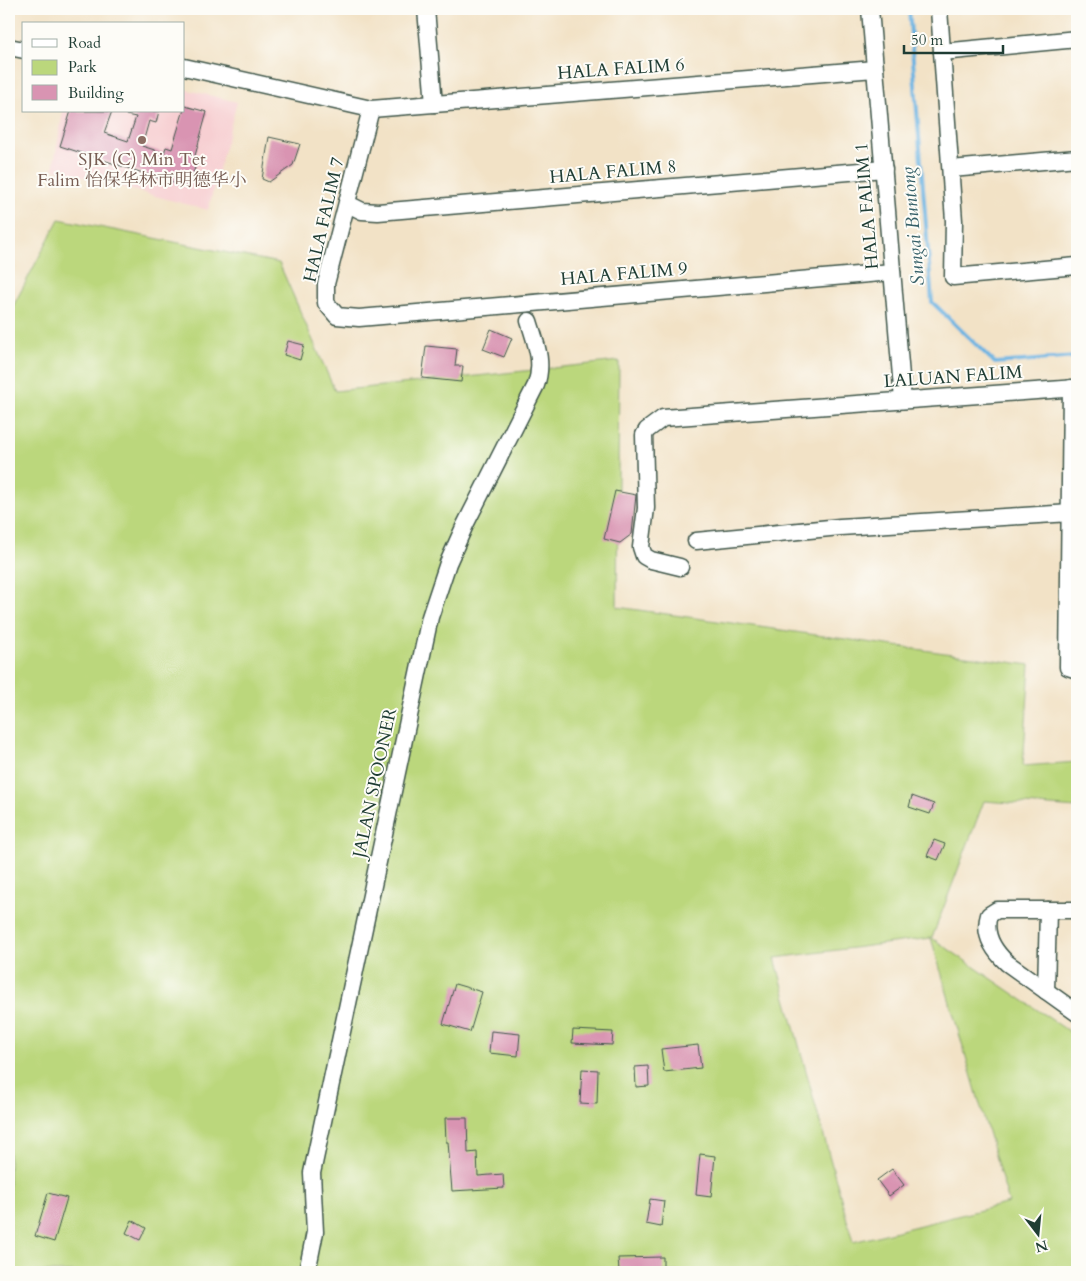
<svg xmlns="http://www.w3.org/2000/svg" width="1086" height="1281" font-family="Cardo,'Noto Serif SC',serif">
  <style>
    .built { fill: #f7cfd2 }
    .green { fill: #bbd77c; stroke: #6d8a58; fill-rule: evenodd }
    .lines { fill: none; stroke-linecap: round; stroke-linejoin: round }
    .stream { stroke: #6bb3e2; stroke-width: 4 }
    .building { fill: #d994b2 }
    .minor-casing { stroke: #3f564a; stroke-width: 19 }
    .minor { stroke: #fff; stroke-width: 16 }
    .education-dot { fill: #8d6e63; stroke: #fdfcf7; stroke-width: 2 }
    .labels { text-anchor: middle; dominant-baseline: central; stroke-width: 4; stroke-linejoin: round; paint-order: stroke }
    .street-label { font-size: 18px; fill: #1f3d34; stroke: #fdfcf7 }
    .education-label { font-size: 18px; fill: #785e54; stroke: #fdfcf7 }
    .water-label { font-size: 19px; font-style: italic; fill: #366068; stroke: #fdfcf7 }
  </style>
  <rect width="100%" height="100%" fill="#fdfcf7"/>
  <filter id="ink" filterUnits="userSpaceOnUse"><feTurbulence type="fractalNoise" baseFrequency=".02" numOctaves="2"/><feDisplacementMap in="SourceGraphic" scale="10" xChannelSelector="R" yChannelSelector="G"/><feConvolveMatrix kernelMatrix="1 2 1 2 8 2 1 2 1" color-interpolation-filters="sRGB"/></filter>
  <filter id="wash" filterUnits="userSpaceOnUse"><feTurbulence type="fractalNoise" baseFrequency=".0096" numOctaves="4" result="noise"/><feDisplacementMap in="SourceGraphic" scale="20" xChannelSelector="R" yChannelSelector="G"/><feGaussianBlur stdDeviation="1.12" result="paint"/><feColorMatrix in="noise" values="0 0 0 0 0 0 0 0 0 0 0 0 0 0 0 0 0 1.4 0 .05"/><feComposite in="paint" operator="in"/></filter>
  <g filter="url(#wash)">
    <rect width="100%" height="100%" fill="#f2e2c6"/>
    <path class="built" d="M 184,89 L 237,102 L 208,210 L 53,169 L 63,111 L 184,111 Z"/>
    <path class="green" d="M 59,219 L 279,263 L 335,391 L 619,361 L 617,607 L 1030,665 L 1023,766 L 1077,762 L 1077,808 L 984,801 L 932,938 L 1077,1037 L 1077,1272 L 9,1272 L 9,314 ZM 931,938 L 1009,1203 L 853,1242 L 775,958 Z"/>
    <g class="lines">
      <path class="stream" d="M 909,9 L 932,302 L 995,363 L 1077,357"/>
    </g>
    <g id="blocks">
      <g class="building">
        <path d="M 185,106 L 207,112 L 193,163 L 196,164 L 189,188 L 60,146 L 71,111 L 112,111 L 104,133 L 128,141 L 136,117 L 126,115 L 126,111 L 159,111 L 156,123 L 149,121 L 142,146 L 164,153 L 166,147 L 172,149 Z"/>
        <path d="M 269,137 L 300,144 L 293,165 L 269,182 L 262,179 Z"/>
        <path d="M 491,329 L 512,338 L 504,357 L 483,349 Z"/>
        <path d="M 288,341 L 304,345 L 300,360 L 284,355 Z"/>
        <path d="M 426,346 L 457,349 L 455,366 L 463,366 L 461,382 L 422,378 Z"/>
        <path d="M 615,491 L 636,495 L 632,534 L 620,543 L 604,539 Z"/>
        <path d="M 912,796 L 934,804 L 930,814 L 909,807 Z"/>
        <path d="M 934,840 L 945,844 L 938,860 L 927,856 Z"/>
        <path d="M 455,984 L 482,992 L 470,1032 L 443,1024 Z"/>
        <path d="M 573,1030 L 613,1032 L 612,1045 L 572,1043 Z"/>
        <path d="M 491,1031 L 520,1034 L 518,1056 L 489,1053 Z"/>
        <path d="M 698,1045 L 701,1068 L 664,1072 L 661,1049 Z"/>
        <path d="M 648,1066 L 649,1086 L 636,1087 L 635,1067 Z"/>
        <path d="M 582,1069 L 598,1070 L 597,1104 L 580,1103 Z"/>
        <path d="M 445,1118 L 467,1118 L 468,1153 L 477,1152 L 478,1176 L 503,1174 L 504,1188 L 452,1191 L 448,1142 L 446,1142 Z"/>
        <path d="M 700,1154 L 715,1156 L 711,1197 L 696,1195 Z"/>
        <path d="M 892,1169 L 904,1185 L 889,1196 L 877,1180 Z"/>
        <path d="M 48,1193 L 67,1198 L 54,1242 L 35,1236 Z"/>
        <path d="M 650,1199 L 664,1201 L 661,1227 L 646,1224 Z"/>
        <path d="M 132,1220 L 146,1228 L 140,1240 L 126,1233 Z"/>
        <path d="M 663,1257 L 663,1271 L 619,1271 L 618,1258 Z"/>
      </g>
    </g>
  </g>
  <g filter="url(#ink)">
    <use href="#blocks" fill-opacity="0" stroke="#3f564a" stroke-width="1"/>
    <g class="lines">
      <defs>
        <g id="minor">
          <path d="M 426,9 L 434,104"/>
          <path d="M 870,9 L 903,400"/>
          <path d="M 939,9 L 954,221 L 953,277 L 1077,266"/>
          <path d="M 9,47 L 24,50"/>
          <path d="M 942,52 L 1077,39"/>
          <path d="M 184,67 L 371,109 L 875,69"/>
          <path d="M 371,109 L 326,284 L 326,303 L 337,316 L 359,318 L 892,272"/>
          <path d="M 951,169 L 1077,158"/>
          <path d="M 348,204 L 362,211 L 378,212 L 884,169"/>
          <path d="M 1071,388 L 1068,667 L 1077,670"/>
          <path d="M 696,541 L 840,527 L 1071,513"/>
          <path d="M 680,567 L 651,560 L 644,556 L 641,547 L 646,508 L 644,435 L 647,430 L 663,418 L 1077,388"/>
          <path d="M 1077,910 L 997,910 L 989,915 C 983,934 993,950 1007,963 L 1077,1013"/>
          <path d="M 1046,991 L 1048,910"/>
          <path d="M 307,1272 L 315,1232 L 312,1173 L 430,617 L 448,563 L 465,525 L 536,385 C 544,362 536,344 529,321"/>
        </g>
      </defs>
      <use href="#minor" class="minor-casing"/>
      <use href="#minor" class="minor"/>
    </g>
  </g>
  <circle class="education-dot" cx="142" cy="140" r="5"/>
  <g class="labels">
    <g class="street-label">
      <text transform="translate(621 69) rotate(-4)">HALA FALIM 6</text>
      <text transform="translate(613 172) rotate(-5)">HALA FALIM 8</text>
      <text transform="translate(867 206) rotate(-95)">HALA FALIM 1</text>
      <text transform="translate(324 220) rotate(-77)">HALA FALIM 7</text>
      <text transform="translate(624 274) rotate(-5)">HALA FALIM 9</text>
      <text transform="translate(953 377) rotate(-4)">LALUAN FALIM</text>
      <text transform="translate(375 783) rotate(-78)">JALAN SPOONER</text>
    </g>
    <g class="education-label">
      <text x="142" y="159">SJK (C) Min Tet<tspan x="142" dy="21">Falim 怡保华林市明德华小</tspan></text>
    </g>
    <g class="water-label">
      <text transform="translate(913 226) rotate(-95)">Sungai Buntong</text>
    </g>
  </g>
  <rect width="1086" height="1281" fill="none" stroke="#fdfcf7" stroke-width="30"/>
  <rect x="22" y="22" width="162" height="90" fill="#fdfcf7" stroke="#a4b0a9"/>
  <rect x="32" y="39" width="25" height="8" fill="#ffffff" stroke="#a4b0a9"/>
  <text x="68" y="48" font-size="15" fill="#1f3d34">Road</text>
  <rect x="32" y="60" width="25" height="15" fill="#bbd77c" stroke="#a4b0a9"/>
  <text x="68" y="72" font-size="15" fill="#1f3d34">Park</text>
  <rect x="32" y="85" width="25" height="15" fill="#d994b2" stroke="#a4b0a9"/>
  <text x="68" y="98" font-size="15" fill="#1f3d34">Building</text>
  <g transform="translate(1038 1234) rotate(164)" stroke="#fdfcf7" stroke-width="4" paint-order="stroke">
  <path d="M0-4L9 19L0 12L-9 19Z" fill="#1f3d34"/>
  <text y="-8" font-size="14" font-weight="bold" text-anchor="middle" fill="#1f3d34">N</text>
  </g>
  <path d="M904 45v8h99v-8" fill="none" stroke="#1f3d34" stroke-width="2.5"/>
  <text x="911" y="45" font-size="15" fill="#1f3d34" stroke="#fdfcf7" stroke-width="4" paint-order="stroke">50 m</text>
</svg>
